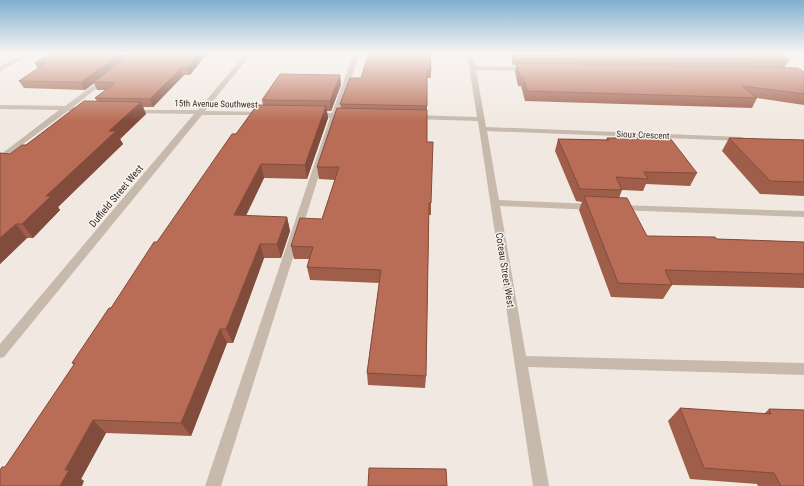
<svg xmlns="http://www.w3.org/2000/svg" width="804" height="486" font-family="'Roboto Condensed',sans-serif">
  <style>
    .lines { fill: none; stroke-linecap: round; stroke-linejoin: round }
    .minor { fill: #c8b9ad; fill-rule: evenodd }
    .wall { fill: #9f5e4a }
    .shaded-wall { fill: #824c3c }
    .building { fill: #b96d56; stroke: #824c3c }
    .labels { text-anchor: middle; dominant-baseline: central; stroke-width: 3; stroke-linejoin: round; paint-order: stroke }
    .far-street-label { font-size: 9px; fill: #372f2b; stroke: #f9f3ed }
    .street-label { font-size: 10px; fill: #372f2b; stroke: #f9f3ed }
  </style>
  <rect width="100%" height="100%" fill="#f1e9e1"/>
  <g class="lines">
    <g class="minor">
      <path d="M 26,53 L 33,53 L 0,71 L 0,67 Z"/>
      <path d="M 246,53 L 252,53 L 205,111 L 264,112 L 267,114 L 266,115 L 202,115 L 4,357 L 0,358 L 0,344 L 194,114 L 132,113 L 130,112 L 130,110 L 198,110 Z"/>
      <path d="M 354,53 L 360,53 L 339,114 L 348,114 L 351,116 L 348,118 L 337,118 L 221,486 L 205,486 L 330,118 L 314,117 L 311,115 L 314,113 L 332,113 Z"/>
      <path d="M 467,53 L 473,53 L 475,66 L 528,67 L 531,69 L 528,71 L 476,70 L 486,127 L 742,137 L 746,139 L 742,141 L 487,131 L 499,200 L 594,204 L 599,207 L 594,210 L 500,206 L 526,356 L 804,363 L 804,375 L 528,367 L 549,486 L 533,486 L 478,121 L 414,119 L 411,117 L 414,115 L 477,117 Z"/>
      <path d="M 105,77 L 108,79 L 107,80 L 73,107 L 88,108 L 88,110 L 68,111 L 0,161 L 0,155 L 59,110 L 0,109 L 0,105 L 65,106 Z"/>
      <path d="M 620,205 L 804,211 L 804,217 L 617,210 L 615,208 L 617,206 Z"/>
    </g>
  </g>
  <g class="wall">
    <path d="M 207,53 L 190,75 L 184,75 L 153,107 L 143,107 L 146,114 L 120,139 L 123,144 L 58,207 L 60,210 L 33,238 L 27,238 L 0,264 L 10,154 L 26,145 L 97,101 L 95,98 L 106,90 L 97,90 L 94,83 L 85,90 L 24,88 L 19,81 L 38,69 L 35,63 Z"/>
    <path d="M 369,53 L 431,71 L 431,78 L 427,78 L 427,142 L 431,203 L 431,215 L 429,215 L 426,376 L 425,388 L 368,385 L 367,373 L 379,283 L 310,280 L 307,267 L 309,259 L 294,259 L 291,246 L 322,219 L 335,180 L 319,179 L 317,167 L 341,108 L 340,104 L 361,78 Z"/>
    <path d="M 510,53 L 779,53 L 789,60 L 784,68 L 804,72 L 804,105 L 757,98 L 752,108 L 525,101 L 521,86 L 518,86 L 515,72 L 516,65 L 513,65 Z"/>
    <path d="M 340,75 L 341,85 L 331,111 L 327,111 L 328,118 L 307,179 L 264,178 L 246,216 L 287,217 L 290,231 L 281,258 L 264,258 L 233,343 L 227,343 L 191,436 L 106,433 L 81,479 L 84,481 L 5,467 L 74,365 L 72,363 L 111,308 L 157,242 L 236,134 L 263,105 L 262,100 Z"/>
    <path d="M 607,138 L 697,173 L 690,186 L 646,184 L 643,191 L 622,190 L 619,198 L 647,236 L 717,239 L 804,242 L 804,288 L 672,285 L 663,299 L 611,297 L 579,210 L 582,202 L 576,201 L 555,151 L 558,139 L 606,140 Z"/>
    <path d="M 729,138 L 804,140 L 804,196 L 760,194 L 722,151 Z"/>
    <path d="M 680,408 L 764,414 L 769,409 L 804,410 L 804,486 L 758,486 L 757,484 L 690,479 L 668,421 Z"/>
  </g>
  <g class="shaded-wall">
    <path d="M 122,53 L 134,53 L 85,90 L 81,82 Z"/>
    <path d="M 199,53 L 207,53 L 190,75 L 187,68 Z"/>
    <path d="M 181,68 L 184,75 L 153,107 L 150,99 Z"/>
    <path d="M 340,75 L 341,85 L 331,111 L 330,101 Z"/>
    <path d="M 141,102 L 146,114 L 120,139 L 123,144 L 58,207 L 60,210 L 33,238 L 22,224 L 46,196 L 109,131 Z"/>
    <path d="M 326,106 L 328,118 L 307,179 L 305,165 Z"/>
    <path d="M 261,164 L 264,178 L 239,229 L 234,215 Z"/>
    <path d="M 287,217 L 290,231 L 281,258 L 277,244 Z"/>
    <path d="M 16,224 L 27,238 L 0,264 L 0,238 Z"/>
    <path d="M 260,244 L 264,258 L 233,343 L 226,329 Z"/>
    <path d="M 220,329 L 227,343 L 191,436 L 181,423 Z"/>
    <path d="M 93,420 L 106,433 L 81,479 L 84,481 L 82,486 L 60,486 L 65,470 Z"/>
  </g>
  <g class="building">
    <path d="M 51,53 L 122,53 L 81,82 L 19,81 L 46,63 L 35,63 Z"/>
    <path d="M 132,53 L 199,53 L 187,68 L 181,68 L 150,99 L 95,98 L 115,83 L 94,82 Z"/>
    <path d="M 369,53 L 430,53 L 431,71 L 427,71 L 427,106 L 340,104 L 350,78 L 361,78 Z"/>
    <path d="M 515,53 L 779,53 L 789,60 L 515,55 Z"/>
    <path d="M 517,63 L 798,68 L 804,72 L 804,94 L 742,86 L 757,98 L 527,91 L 523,77 L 520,77 Z"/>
    <path d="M 280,74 L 340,75 L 330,101 L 262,100 Z"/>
    <path d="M 84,101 L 141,102 L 109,131 L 116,131 L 46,196 L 51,196 L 22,224 L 16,224 L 0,238 L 0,153 L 10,154 L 22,145 L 26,145 Z"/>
    <path d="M 257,105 L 326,106 L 305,165 L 261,164 L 234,215 L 287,217 L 277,244 L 260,244 L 226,329 L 220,329 L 181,423 L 93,420 L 65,470 L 69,470 L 60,486 L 0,486 L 0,470 L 2,467 L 5,467 L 75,363 L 72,363 L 109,308 L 111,308 L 154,242 L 157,242 L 232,134 L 236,134 Z"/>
    <path d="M 337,108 L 427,110 L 427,142 L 433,142 L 431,203 L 429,203 L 426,376 L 367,373 L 381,270 L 307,267 L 313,247 L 291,246 L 300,218 L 322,219 L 339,167 L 317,167 Z"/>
    <path d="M 607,138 L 670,138 L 697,173 L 644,172 L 648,179 L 616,177 L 622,190 L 580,189 L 558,139 L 609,140 Z"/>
    <path d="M 729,138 L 804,140 L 804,182 L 770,181 Z"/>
    <path d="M 584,196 L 627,198 L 647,236 L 715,237 L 717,239 L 804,242 L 804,274 L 665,270 L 672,285 L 618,283 Z"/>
    <path d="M 680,408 L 771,414 L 769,409 L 804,410 L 804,486 L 781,486 L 774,473 L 704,468 Z"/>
    <path d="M 369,468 L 446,469 L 447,486 L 368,486 Z"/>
  </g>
  <linearGradient id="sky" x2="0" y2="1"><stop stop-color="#7fb0d0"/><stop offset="0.44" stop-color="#f9f5f2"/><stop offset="1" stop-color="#f9f5f2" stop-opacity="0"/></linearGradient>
  <rect width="804" height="121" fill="url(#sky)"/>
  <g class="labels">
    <g class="far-street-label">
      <text transform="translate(216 104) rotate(1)">15th Avenue Southwest</text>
      <text transform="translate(643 135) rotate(2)">Sioux Crescent</text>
    </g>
    <g class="street-label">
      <text transform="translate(116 196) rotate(-50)">Duffield Street West</text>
      <text transform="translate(505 270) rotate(81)">Coteau Street West</text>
    </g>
  </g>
</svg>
